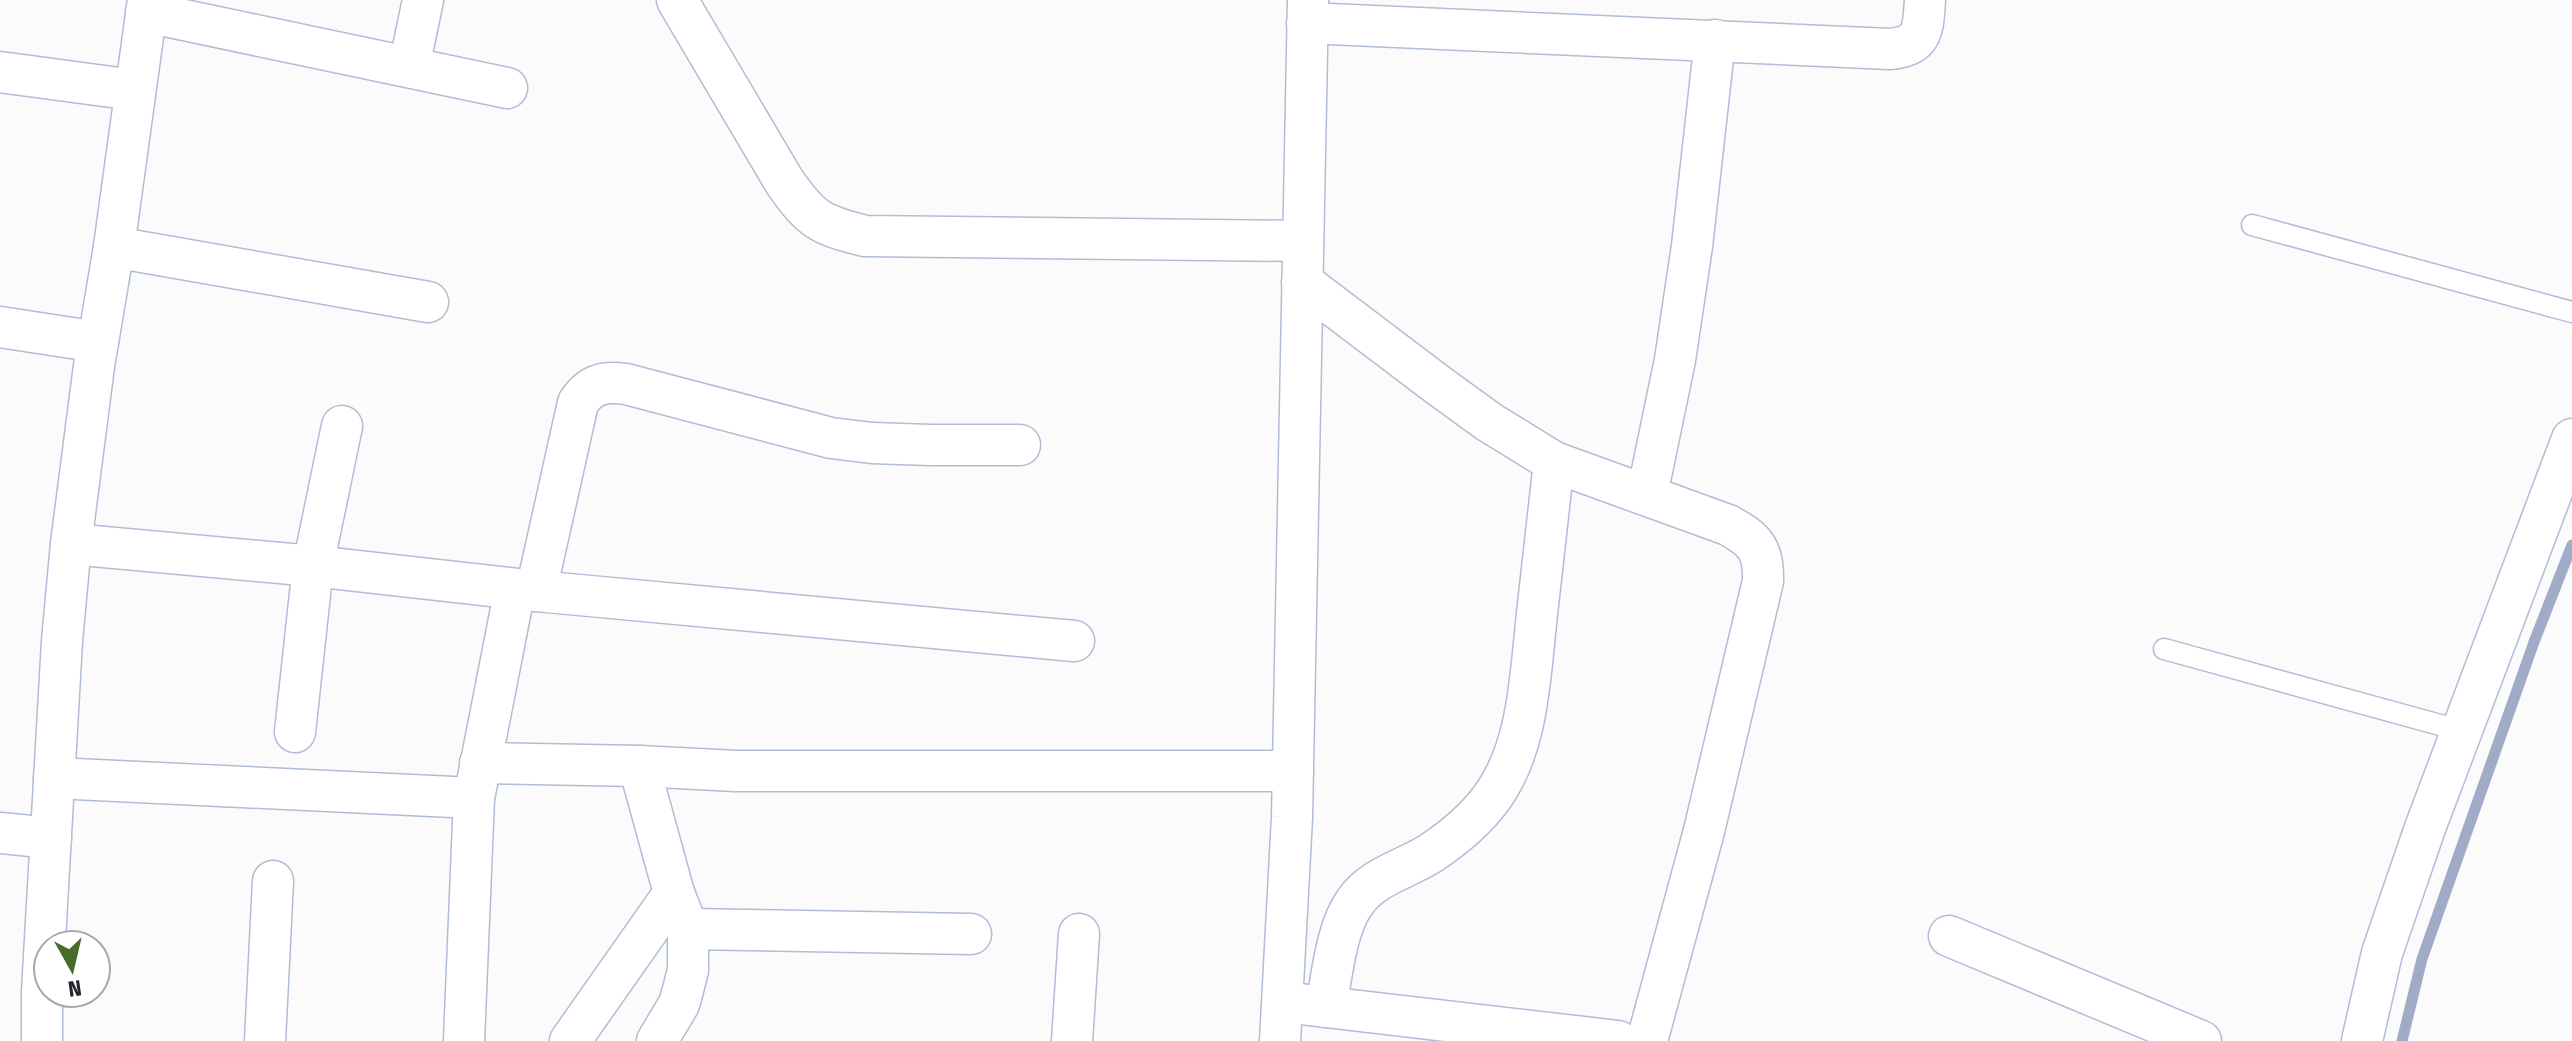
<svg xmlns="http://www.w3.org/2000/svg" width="2572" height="1041" font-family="'Fira Sans Condensed',sans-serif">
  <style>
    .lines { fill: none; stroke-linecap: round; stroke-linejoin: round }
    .stream { stroke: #a0acc7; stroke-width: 11 }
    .service-casing { stroke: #b0bdd7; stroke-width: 23 }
    .minor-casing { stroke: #b0bdd7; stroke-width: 43 }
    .service { stroke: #fff; stroke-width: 20 }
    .minor { stroke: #fff; stroke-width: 40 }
  </style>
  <rect width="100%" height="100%" fill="#fbfbfb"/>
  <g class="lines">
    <path class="stream" d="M 2402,1041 L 2422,959 L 2534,642 L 2572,545"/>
    <defs>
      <g id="service">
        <path d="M 2252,225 L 2572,312"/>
        <path d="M 2164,649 L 2462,731"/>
      </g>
      <g id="minor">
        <path d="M 677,0 L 784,181 C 811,220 820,225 865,236 L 1303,241"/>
        <path d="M 146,12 L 507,88"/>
        <path d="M 1307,23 L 1890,49 C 1924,46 1923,29 1925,0"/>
        <path d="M 409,67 L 423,0"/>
        <path d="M 0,72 L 134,90"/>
        <path d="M 114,247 L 428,302"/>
        <path d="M 1302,282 L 1438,385 L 1489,422 L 1554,462 L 1728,525 C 1755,540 1764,549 1763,581 L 1704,831 L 1647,1041"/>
        <path d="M 0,327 L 98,342"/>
        <path d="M 1647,495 L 1675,360 L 1692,246 L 1715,40"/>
        <path d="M 71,544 L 313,566 L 536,591 L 1074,641"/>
        <path d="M 536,591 L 578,403 C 590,384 604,381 626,384 L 831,438 L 872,443 L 930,445 L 1020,445"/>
        <path d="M 295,732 L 313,566 L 342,426"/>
        <path d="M 480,763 L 639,766 L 736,771 L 1293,771"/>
        <path d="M 639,766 L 674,893 L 688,929 L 688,970 L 683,990 L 679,1004 L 657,1041"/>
        <path d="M 54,778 L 474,798"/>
        <path d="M 0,833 L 51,838"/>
        <path d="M 688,929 L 971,934"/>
        <path d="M 1949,936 L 2201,1041"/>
        <path d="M 1300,1004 L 1618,1041"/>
        <path d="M 1326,1007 C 1332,976 1336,928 1355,902 C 1373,876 1406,869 1431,853 C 1452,839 1474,821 1490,800 C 1529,749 1530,676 1537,614 C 1543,563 1548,513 1554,462"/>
        <path d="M 42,1041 L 42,992 L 62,641 L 71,544 L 94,366 L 114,247 L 148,0"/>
        <path d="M 265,1041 L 273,881"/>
        <path d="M 464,1041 L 474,798 L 515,589"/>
        <path d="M 570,1041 L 674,893"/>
        <path d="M 1072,1041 L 1079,934"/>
        <path d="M 1280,1041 L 1292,817 L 1308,0"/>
        <path d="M 2362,1041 L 2382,953 L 2425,828 L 2572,439"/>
      </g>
    </defs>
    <use href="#service" class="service-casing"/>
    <use href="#minor" class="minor-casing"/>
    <use href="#service" class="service"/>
    <use href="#minor" class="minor"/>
  </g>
  <g transform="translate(72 969) rotate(172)"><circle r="38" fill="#ffffff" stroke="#a6a8ac" stroke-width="2"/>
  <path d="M0-6L14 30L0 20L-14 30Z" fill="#466c26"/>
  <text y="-12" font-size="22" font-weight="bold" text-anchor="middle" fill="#21252f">N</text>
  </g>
</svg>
